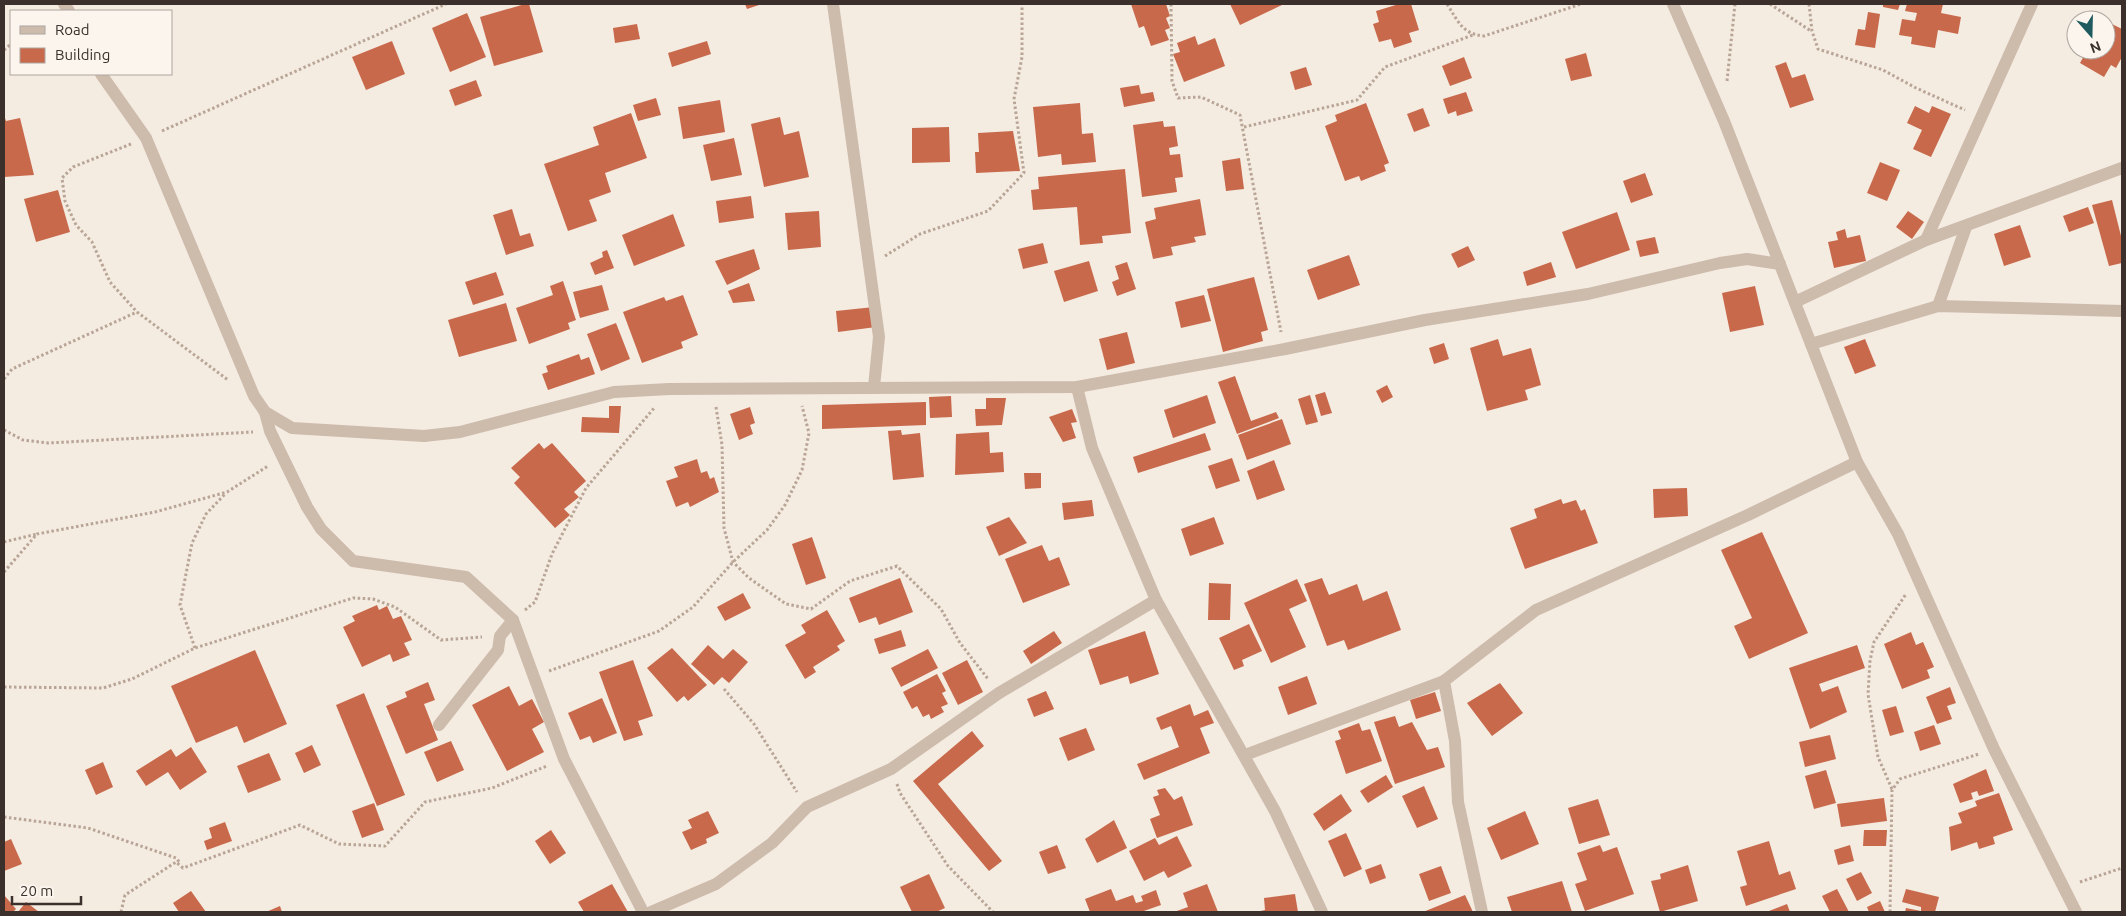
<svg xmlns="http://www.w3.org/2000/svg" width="2126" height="916" font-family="Ubuntu,sans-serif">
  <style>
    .building { fill: #c8694b }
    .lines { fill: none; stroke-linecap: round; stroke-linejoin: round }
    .path { stroke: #b9a596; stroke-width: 3; stroke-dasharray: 2.5 2.5; stroke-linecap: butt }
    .minor { stroke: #cdbbac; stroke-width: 12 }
  </style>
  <rect width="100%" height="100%" fill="#f4ebe1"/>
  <g class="building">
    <path d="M 525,4 L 529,4 L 543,52 L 494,66 L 480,17 Z"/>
    <path d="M 745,4 L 762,4 L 747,9 Z"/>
    <path d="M 1131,4 L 1166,4 L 1170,16 L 1166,18 L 1170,28 L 1165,30 L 1169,40 L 1151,46 L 1144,26 L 1139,28 Z"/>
    <path d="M 1230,4 L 1284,4 L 1240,25 Z"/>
    <path d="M 1399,4 L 1411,4 L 1419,30 L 1409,33 L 1412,42 L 1394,48 L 1391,39 L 1379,42 L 1373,24 L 1379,22 L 1376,11 Z"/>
    <path d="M 1883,4 L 1900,4 L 1898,10 L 1883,7 Z"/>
    <path d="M 1907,4 L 1943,4 L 1941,13 L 1961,17 L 1958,34 L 1938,30 L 1935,48 L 1911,44 L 1912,37 L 1899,35 L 1902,19 L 1915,21 L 1917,13 L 1905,11 Z"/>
    <path d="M 1868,12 L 1880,14 L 1875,48 L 1855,45 L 1858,29 L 1865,30 Z"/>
    <path d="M 467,13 L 486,57 L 450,72 L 432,28 Z"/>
    <path d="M 637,24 L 640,39 L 615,43 L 613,28 Z"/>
    <path d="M 2112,24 L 2122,29 L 2122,57 L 2116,68 L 2111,65 L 2104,77 L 2080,63 L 2085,54 L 2077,50 L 2106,50 L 2106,27 L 2109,29 Z"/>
    <path d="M 1195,36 L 1198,45 L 1215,38 L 1225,66 L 1184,82 L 1173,54 L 1180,52 L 1177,43 Z"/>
    <path d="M 392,41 L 405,74 L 366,90 L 352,57 Z"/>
    <path d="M 707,41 L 711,54 L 672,67 L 668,53 Z"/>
    <path d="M 1586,53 L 1592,76 L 1571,81 L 1565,59 Z"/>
    <path d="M 1464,57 L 1472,78 L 1450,86 L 1442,66 Z"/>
    <path d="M 1786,62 L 1792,78 L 1805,74 L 1814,100 L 1790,108 L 1775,66 Z"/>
    <path d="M 1306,67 L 1312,85 L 1295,90 L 1290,72 Z"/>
    <path d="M 476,80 L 482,96 L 455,106 L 449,90 Z"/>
    <path d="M 1139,85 L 1141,94 L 1153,92 L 1155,101 L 1124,107 L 1120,88 Z"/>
    <path d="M 1466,92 L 1473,111 L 1457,116 L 1456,111 L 1448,114 L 1443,99 Z"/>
    <path d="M 656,98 L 661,115 L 638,121 L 633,105 Z"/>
    <path d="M 720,100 L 725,132 L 683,139 L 678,107 Z"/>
    <path d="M 1080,103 L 1082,134 L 1093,133 L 1096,162 L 1062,165 L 1061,154 L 1038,157 L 1033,107 Z"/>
    <path d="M 1366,103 L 1389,163 L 1384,165 L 1386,171 L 1361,181 L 1359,176 L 1345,181 L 1325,126 L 1337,121 L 1335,115 Z"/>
    <path d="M 1915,106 L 1929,113 L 1932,106 L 1951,114 L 1931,157 L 1913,149 L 1922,130 L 1907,123 Z"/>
    <path d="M 1423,108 L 1430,126 L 1414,132 L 1407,114 Z"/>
    <path d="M 631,113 L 647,158 L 605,173 L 611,192 L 589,200 L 597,221 L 568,231 L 544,164 L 599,145 L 593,127 Z"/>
    <path d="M 4,115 L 6,121 L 20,118 L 34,175 L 4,177 Z"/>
    <path d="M 780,117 L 784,135 L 799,131 L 809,177 L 764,187 L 751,124 Z"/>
    <path d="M 1163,121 L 1164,127 L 1175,126 L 1178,146 L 1169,148 L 1170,155 L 1180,154 L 1183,177 L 1175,178 L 1177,192 L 1142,197 L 1133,125 Z"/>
    <path d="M 949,127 L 950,162 L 912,163 L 912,128 Z"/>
    <path d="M 1013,131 L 1020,171 L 976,173 L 975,152 L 979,152 L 978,133 Z"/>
    <path d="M 734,138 L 742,175 L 711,181 L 703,145 Z"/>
    <path d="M 1240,158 L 1244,189 L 1226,191 L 1222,161 Z"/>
    <path d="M 1880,162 L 1900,170 L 1887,201 L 1867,193 Z"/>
    <path d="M 1125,169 L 1131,233 L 1102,236 L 1103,243 L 1080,245 L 1077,207 L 1033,210 L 1031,190 L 1039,189 L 1038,177 Z"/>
    <path d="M 1645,173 L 1653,195 L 1631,203 L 1623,181 Z"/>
    <path d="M 58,190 L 70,232 L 36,242 L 24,199 Z"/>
    <path d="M 751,196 L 754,218 L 719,223 L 716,201 Z"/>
    <path d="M 1200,199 L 1206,235 L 1194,237 L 1196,242 L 1171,247 L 1173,255 L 1153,259 L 1145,222 L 1156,219 L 1154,208 Z"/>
    <path d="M 2112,200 L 2122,240 L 2122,263 L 2109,266 L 2092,205 Z"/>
    <path d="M 2088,207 L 2094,223 L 2069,232 L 2063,216 Z"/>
    <path d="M 512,209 L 520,236 L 530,233 L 534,246 L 506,255 L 493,215 Z"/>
    <path d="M 819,211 L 821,247 L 788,250 L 785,213 Z"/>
    <path d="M 1908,211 L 1924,222 L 1912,239 L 1896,227 Z"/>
    <path d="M 1617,212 L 1630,250 L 1576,269 L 1562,232 Z"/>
    <path d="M 673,214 L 685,246 L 634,266 L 622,235 Z"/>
    <path d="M 2020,225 L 2031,257 L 2004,266 L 1994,234 Z"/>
    <path d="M 1845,229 L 1847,238 L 1860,235 L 1866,261 L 1834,268 L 1828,242 L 1838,240 L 1836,232 Z"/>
    <path d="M 1655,237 L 1659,253 L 1640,257 L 1636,241 Z"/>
    <path d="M 1043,243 L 1048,263 L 1023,269 L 1018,249 Z"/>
    <path d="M 1468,246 L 1475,260 L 1458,268 L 1451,254 Z"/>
    <path d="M 754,249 L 760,269 L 727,285 L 715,261 Z"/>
    <path d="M 607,250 L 614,268 L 595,275 L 590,263 L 603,257 L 602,252 Z"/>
    <path d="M 1349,255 L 1360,285 L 1318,300 L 1307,270 Z"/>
    <path d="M 1089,261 L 1098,291 L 1064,302 L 1054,271 Z"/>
    <path d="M 1127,262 L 1136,289 L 1117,296 L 1112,282 L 1119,279 L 1115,266 Z"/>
    <path d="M 1551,262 L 1556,277 L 1527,286 L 1523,272 Z"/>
    <path d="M 496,272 L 504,295 L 473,305 L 465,282 Z"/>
    <path d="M 1254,277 L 1268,330 L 1261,332 L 1263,341 L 1223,352 L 1207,289 Z"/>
    <path d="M 563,281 L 576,320 L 568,323 L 570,329 L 529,344 L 516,308 L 553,295 L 550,286 Z"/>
    <path d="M 749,283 L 755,301 L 733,303 L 728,291 Z"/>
    <path d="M 602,285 L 609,310 L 580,318 L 573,292 Z"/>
    <path d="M 1755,286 L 1764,325 L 1730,332 L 1722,293 Z"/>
    <path d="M 683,295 L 698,335 L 681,342 L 683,348 L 642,363 L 623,312 L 664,297 L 666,301 Z"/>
    <path d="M 1204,295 L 1211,321 L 1181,328 L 1175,302 Z"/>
    <path d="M 506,303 L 517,341 L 459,357 L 448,320 Z"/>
    <path d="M 874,307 L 876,327 L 838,332 L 836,311 Z"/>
    <path d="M 616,323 L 630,359 L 601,371 L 587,334 Z"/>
    <path d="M 1127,332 L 1135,363 L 1107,370 L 1099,339 Z"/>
    <path d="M 1498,339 L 1503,356 L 1531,348 L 1541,385 L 1525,390 L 1528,400 L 1487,411 L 1470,348 Z"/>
    <path d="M 1865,339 L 1876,366 L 1855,374 L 1844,347 Z"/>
    <path d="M 1444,343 L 1449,359 L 1434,364 L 1429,348 Z"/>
    <path d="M 579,354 L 581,360 L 589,357 L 595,374 L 548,390 L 542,374 L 548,372 L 546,366 Z"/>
    <path d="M 1235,376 L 1251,421 L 1276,412 L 1279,418 L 1237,434 L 1218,382 Z"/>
    <path d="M 1387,385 L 1393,397 L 1382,403 L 1376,391 Z"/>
    <path d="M 1325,392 L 1332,413 L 1321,416 L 1315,395 Z"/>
    <path d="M 1207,395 L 1216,423 L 1173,438 L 1164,410 Z"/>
    <path d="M 1310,395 L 1318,422 L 1306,425 L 1298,399 Z"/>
    <path d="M 951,396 L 952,417 L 930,418 L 929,397 Z"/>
    <path d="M 986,398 L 1006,398 L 1002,425 L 976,426 L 975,409 L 986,409 Z"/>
    <path d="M 926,402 L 926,425 L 822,429 L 822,405 Z"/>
    <path d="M 609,406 L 621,406 L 619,433 L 581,432 L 582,417 L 609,418 Z"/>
    <path d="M 750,407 L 755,423 L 750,425 L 753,434 L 739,440 L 730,414 Z"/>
    <path d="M 1072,409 L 1077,422 L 1071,423 L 1076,438 L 1063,442 L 1049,417 Z"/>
    <path d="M 1282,419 L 1291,444 L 1247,460 L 1238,435 Z"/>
    <path d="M 901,430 L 902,435 L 920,433 L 924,477 L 893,480 L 888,431 Z"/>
    <path d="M 989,432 L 990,453 L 1003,452 L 1004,472 L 955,475 L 956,434 Z"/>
    <path d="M 1205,433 L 1211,450 L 1138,473 L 1133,457 Z"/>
    <path d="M 539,443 L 544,449 L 552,443 L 586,481 L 574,492 L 579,497 L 564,509 L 570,515 L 555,528 L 514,483 L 520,477 L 511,468 Z"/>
    <path d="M 1232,458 L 1240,481 L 1216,489 L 1208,466 Z"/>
    <path d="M 697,459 L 701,473 L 707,471 L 710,479 L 714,477 L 719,492 L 690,507 L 688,502 L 676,507 L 666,481 L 678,477 L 674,467 Z"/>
    <path d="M 1274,460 L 1285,490 L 1257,500 L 1247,471 Z"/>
    <path d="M 1024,473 L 1041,473 L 1041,488 L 1025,489 Z"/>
    <path d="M 1687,488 L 1688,516 L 1654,518 L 1653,489 Z"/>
    <path d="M 1561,499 L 1563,504 L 1576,500 L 1581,511 L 1585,509 L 1598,543 L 1525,569 L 1510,528 L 1537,518 L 1534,509 Z"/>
    <path d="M 1092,500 L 1094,516 L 1064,520 L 1062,503 Z"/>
    <path d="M 1009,517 L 1027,543 L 999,556 L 986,527 Z"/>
    <path d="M 1214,517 L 1224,544 L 1190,556 L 1181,529 Z"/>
    <path d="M 1762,532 L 1808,633 L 1749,659 L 1734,626 L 1752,618 L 1721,550 Z"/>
    <path d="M 812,537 L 826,578 L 806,585 L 792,544 Z"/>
    <path d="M 1042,545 L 1049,561 L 1059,557 L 1070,585 L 1023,603 L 1005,559 Z"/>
    <path d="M 900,578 L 913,612 L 879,625 L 876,617 L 859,623 L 849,598 Z"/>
    <path d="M 1322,578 L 1329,595 L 1357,584 L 1363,601 L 1387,591 L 1401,630 L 1348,650 L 1344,640 L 1327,646 L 1304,584 Z"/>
    <path d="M 1297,579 L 1307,601 L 1289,609 L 1306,647 L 1271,663 L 1244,603 Z"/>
    <path d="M 1209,583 L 1231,584 L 1230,620 L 1208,620 Z"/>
    <path d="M 743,593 L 751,608 L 725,621 L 717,607 Z"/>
    <path d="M 377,605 L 379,610 L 387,606 L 393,619 L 401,616 L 412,640 L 404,643 L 410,655 L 393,662 L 390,654 L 362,667 L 343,627 L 355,621 L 352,616 Z"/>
    <path d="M 827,610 L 845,641 L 837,646 L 840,650 L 813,667 L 816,672 L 805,679 L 785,645 L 806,633 L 801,625 Z"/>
    <path d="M 1249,624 L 1262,651 L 1242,660 L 1244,666 L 1234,670 L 1219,638 Z"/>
    <path d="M 901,630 L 906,646 L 879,654 L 874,639 Z"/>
    <path d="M 1054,631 L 1062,643 L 1031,664 L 1023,651 Z"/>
    <path d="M 1145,631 L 1159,674 L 1130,684 L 1128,676 L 1100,685 L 1088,650 Z"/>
    <path d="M 1911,632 L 1916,645 L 1923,642 L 1934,667 L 1927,670 L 1930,678 L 1902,689 L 1884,644 Z"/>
    <path d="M 708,645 L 723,659 L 733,649 L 748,662 L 729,683 L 722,677 L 714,685 L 691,664 Z"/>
    <path d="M 1857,645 L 1865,668 L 1819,684 L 1822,692 L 1838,686 L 1847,712 L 1810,729 L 1789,668 Z"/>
    <path d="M 672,648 L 707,685 L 688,701 L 684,696 L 677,702 L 647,668 Z"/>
    <path d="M 928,649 L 938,668 L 901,687 L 891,668 Z"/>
    <path d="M 255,650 L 287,724 L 244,743 L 237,726 L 196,743 L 171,686 Z"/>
    <path d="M 633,660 L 653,716 L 638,721 L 643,735 L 624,741 L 599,672 Z"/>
    <path d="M 967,660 L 983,692 L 958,705 L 942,673 Z"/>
    <path d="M 937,674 L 946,691 L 942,693 L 948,704 L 941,707 L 944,712 L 931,719 L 929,714 L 923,717 L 917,706 L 912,709 L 903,692 Z"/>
    <path d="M 1307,676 L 1317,704 L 1288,715 L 1278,687 Z"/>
    <path d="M 428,682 L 435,700 L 424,704 L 438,740 L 406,754 L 386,706 L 407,697 L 405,692 Z"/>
    <path d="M 1500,683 L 1523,713 L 1492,736 L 1467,703 Z"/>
    <path d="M 509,686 L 519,706 L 532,699 L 544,722 L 532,729 L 544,752 L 507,771 L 472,705 Z"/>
    <path d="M 1950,687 L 1956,703 L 1947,706 L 1952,719 L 1937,724 L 1926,697 Z"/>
    <path d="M 1046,691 L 1054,709 L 1034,717 L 1027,699 Z"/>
    <path d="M 1435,692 L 1441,711 L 1416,719 L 1410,700 Z"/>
    <path d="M 364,693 L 405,795 L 377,806 L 336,705 Z"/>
    <path d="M 602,698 L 617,733 L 593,743 L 590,736 L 580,740 L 568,713 Z"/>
    <path d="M 1190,704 L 1194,716 L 1208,710 L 1214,723 L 1200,728 L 1210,753 L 1144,780 L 1137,764 L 1179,747 L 1171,726 L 1161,730 L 1156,718 Z"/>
    <path d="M 1896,706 L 1904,732 L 1890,736 L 1882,710 Z"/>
    <path d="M 1395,716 L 1399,727 L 1412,722 L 1427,750 L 1438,747 L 1445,767 L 1395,784 L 1374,722 Z"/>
    <path d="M 1359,723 L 1362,731 L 1370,729 L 1382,761 L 1346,774 L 1335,741 L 1341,739 L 1338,731 Z"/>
    <path d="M 1934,725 L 1941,744 L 1920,751 L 1914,732 Z"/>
    <path d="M 1086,728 L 1095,750 L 1068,761 L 1059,738 Z"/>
    <path d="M 972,731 L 984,746 L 938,784 L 1002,861 L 989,871 L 913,781 Z"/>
    <path d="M 1830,735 L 1836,759 L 1805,767 L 1799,742 Z"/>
    <path d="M 451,741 L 464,770 L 437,782 L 424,752 Z"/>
    <path d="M 312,745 L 321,765 L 304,773 L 295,753 Z"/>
    <path d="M 191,747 L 207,772 L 180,790 L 168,772 L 146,786 L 136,771 L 171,749 L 176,757 Z"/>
    <path d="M 269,753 L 281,780 L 248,793 L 237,766 Z"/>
    <path d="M 103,762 L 113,787 L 96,795 L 85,770 Z"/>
    <path d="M 1986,769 L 1994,791 L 1979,796 L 1977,791 L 1971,793 L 1973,799 L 1960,803 L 1953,784 Z"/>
    <path d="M 1826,770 L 1836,803 L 1814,809 L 1805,776 Z"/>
    <path d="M 1386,775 L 1393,787 L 1368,803 L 1360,791 Z"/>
    <path d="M 1424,786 L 1438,819 L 1417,828 L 1402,796 Z"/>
    <path d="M 1165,788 L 1174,800 L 1182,796 L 1193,825 L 1157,838 L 1150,819 L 1160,815 L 1153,797 L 1159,795 L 1157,790 Z"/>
    <path d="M 1999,793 L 2013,830 L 1993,837 L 1995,844 L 1979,849 L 1977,842 L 1951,851 L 1949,827 L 1962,823 L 1958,813 L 1977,806 L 1975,801 Z"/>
    <path d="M 1341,794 L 1352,811 L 1324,831 L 1313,814 Z"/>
    <path d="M 1884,798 L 1887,821 L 1841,827 L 1837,804 Z"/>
    <path d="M 1598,799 L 1610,835 L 1579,844 L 1568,808 Z"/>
    <path d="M 374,803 L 384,830 L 362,838 L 352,811 Z"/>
    <path d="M 708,811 L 719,833 L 706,839 L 707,843 L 691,850 L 682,832 L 692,828 L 688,820 Z"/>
    <path d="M 1525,811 L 1539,844 L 1501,860 L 1487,828 Z"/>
    <path d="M 1114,820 L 1127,848 L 1097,863 L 1085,839 Z"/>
    <path d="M 225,822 L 232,841 L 207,850 L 204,841 L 212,838 L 209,828 Z"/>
    <path d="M 551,830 L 566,853 L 550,864 L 535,841 Z"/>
    <path d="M 1864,830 L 1887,830 L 1886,846 L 1863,846 Z"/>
    <path d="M 1346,833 L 1362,869 L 1344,877 L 1328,841 Z"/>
    <path d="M 1177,836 L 1192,866 L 1168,878 L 1164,871 L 1144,881 L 1129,851 L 1155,838 L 1159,845 Z"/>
    <path d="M 11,839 L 22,864 L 4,871 L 4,842 Z"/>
    <path d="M 1769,841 L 1779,875 L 1790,871 L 1796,889 L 1746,906 L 1740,887 L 1747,885 L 1737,851 Z"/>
    <path d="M 1057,845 L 1066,868 L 1048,874 L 1039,852 Z"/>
    <path d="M 1600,845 L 1603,852 L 1617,847 L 1634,894 L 1585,911 L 1575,884 L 1587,880 L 1577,853 Z"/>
    <path d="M 1850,845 L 1854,861 L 1838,865 L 1834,850 Z"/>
    <path d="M 1381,864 L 1386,878 L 1370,884 L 1365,870 Z"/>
    <path d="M 1688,865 L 1698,901 L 1660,912 L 1651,881 L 1661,879 L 1660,874 Z"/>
    <path d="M 1441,866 L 1451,893 L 1429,901 L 1419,874 Z"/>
    <path d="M 1861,872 L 1872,893 L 1857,901 L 1846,879 Z"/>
    <path d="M 929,874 L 945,908 L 936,912 L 912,912 L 900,887 Z"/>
    <path d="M 1562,881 L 1572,912 L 1512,912 L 1507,897 Z"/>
    <path d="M 612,884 L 628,912 L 584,912 L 578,902 Z"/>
    <path d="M 1207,884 L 1218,912 L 1174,912 L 1188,907 L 1183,893 Z"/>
    <path d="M 1111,889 L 1116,901 L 1133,895 L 1136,903 L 1143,901 L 1141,896 L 1156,890 L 1161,905 L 1141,912 L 1090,912 L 1085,899 Z"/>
    <path d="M 1837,889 L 1849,912 L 1830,912 L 1822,896 Z"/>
    <path d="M 1906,889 L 1939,897 L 1935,912 L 1905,912 L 1906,908 L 1921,911 L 1921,907 L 1902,902 Z"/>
    <path d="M 191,891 L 206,912 L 179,912 L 173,903 Z"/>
    <path d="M 1295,894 L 1298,912 L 1256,912 L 1265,910 L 1264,898 Z"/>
    <path d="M 4,895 L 16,909 L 13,912 L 4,912 Z"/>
    <path d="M 1465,895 L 1473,912 L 1423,912 Z"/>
    <path d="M 1880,901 L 1885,912 L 1869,912 L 1867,907 Z"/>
    <path d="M 26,902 L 39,912 L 18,912 Z"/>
    <path d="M 1787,904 L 1790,912 L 1770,912 L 1769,911 Z"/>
    <path d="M 280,906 L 282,912 L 266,912 Z"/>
  </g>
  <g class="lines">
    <g class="path">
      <path d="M 1171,4 L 1172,81 L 1178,98 L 1201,97 L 1240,115 L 1281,332"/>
      <path d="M 1447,4 C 1458,21 1462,34 1484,36 L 1581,4"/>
      <path d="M 1770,4 L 1811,31"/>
      <path d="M 1809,4 L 1812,31 L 1818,49 L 1883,70 L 1916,88 L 1965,110"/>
      <path d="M 4,50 L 11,44"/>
      <path d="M 1727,81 L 1735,4"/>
      <path d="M 1244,127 L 1357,100 L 1385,67 L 1473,35"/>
      <path d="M 162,131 L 446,4"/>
      <path d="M 131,144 L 73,167 L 62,178 L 65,201 L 76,225 L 92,242 L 110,282 L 137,312 L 228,380"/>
      <path d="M 885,256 L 920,234 L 988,211 L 1024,173 L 1014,99 L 1022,57 L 1022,4"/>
      <path d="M 4,379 L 12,369 L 137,312"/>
      <path d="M 716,407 L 722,445 L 724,528 L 733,562 L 749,578 L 786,604 L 811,609 L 850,581 L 897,566 L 941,609 L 960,643 L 988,679"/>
      <path d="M 4,430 L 23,440 L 48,443 L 253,432"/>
      <path d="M 4,542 L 37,534"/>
      <path d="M 4,572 L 37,534 L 155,512 L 227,492 L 268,466"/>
      <path d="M 525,610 L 535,602 L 552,554 L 586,488 L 655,407"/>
      <path d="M 195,648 L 180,605 L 192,543 L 206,514 L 226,493"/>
      <path d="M 549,671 L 659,631 L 693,607 L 733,562 L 767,530 L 785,505 L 802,470 L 809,433 L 802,406"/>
      <path d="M 4,687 L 103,688 L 132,679 L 195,648 L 353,598 L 373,599 L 395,607 L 441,640 L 482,637"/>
      <path d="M 724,689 L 754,724 L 797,792"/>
      <path d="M 897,784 L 900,793 L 948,866 L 993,912"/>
      <path d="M 1892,789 L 1878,757 L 1868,694 L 1870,661 L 1874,642 L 1906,594"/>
      <path d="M 4,817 L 88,828 L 176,858 L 180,863"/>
      <path d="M 2080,882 L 2122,868"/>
      <path d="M 121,912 L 125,895 L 176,862 L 183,868 L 300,825 L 339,844 L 385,846 L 425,802 L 492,788 L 547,766"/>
      <path d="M 1890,912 L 1892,790 L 1900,779 L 1979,754"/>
    </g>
    <g class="minor">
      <path d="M 64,4 L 69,11"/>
      <path d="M 833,4 L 879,337 L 874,387"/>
      <path d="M 1673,4 L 1724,121 L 1857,462 L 1898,534 L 1994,749 L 2076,912"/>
      <path d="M 101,74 L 146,138 L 254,396 L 265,412 L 292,428 L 424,436 L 460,432 L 614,392 L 669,389 L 1077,387 L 1285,349 L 1425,320 L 1588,294 L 1720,263 L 1747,259 L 1780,264"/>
      <path d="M 1926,240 L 2032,4"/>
      <path d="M 1795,302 L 1926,240 L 2122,168"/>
      <path d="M 1938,306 L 1966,227"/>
      <path d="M 1811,344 L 1938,306 L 2122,311"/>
      <path d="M 1077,387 L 1092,448 L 1156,600 L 1275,811 L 1322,912"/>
      <path d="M 265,412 L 270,431 L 307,507 L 321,529 L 353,561 L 466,577 L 513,620 L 564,759 L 643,912"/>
      <path d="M 1444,681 L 1455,741 L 1458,802 L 1482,912"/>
      <path d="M 439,725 L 498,650 L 500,636 L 513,620"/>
      <path d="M 1245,755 L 1444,681 L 1536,610 L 1748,515 L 1857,462"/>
      <path d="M 651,912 L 716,884 L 772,843 L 807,807 L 891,769 L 999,693 L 1156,600"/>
    </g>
  </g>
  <rect width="2126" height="916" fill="none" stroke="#3b302b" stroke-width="10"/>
  <rect x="10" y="10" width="162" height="65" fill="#fbf5ee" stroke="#aea6a0"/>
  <rect x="20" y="26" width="25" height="8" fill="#cdbbac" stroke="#aea6a0"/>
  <text x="55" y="35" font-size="15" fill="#3b302b">Road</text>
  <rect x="20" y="48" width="25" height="15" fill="#c8694b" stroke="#aea6a0"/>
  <text x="55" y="60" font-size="15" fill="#3b302b">Building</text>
  <g transform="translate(2091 35) rotate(160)"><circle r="24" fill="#fbf5ee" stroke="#aea6a0"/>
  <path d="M0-4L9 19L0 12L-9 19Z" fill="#1f5a5e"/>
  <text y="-8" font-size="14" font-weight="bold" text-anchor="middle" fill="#3b302b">N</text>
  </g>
  <path d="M12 896v8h69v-8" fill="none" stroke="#3b302b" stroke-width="2.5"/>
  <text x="20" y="896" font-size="15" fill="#3b302b" stroke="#fbf5ee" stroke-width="4" paint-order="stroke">20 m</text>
</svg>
